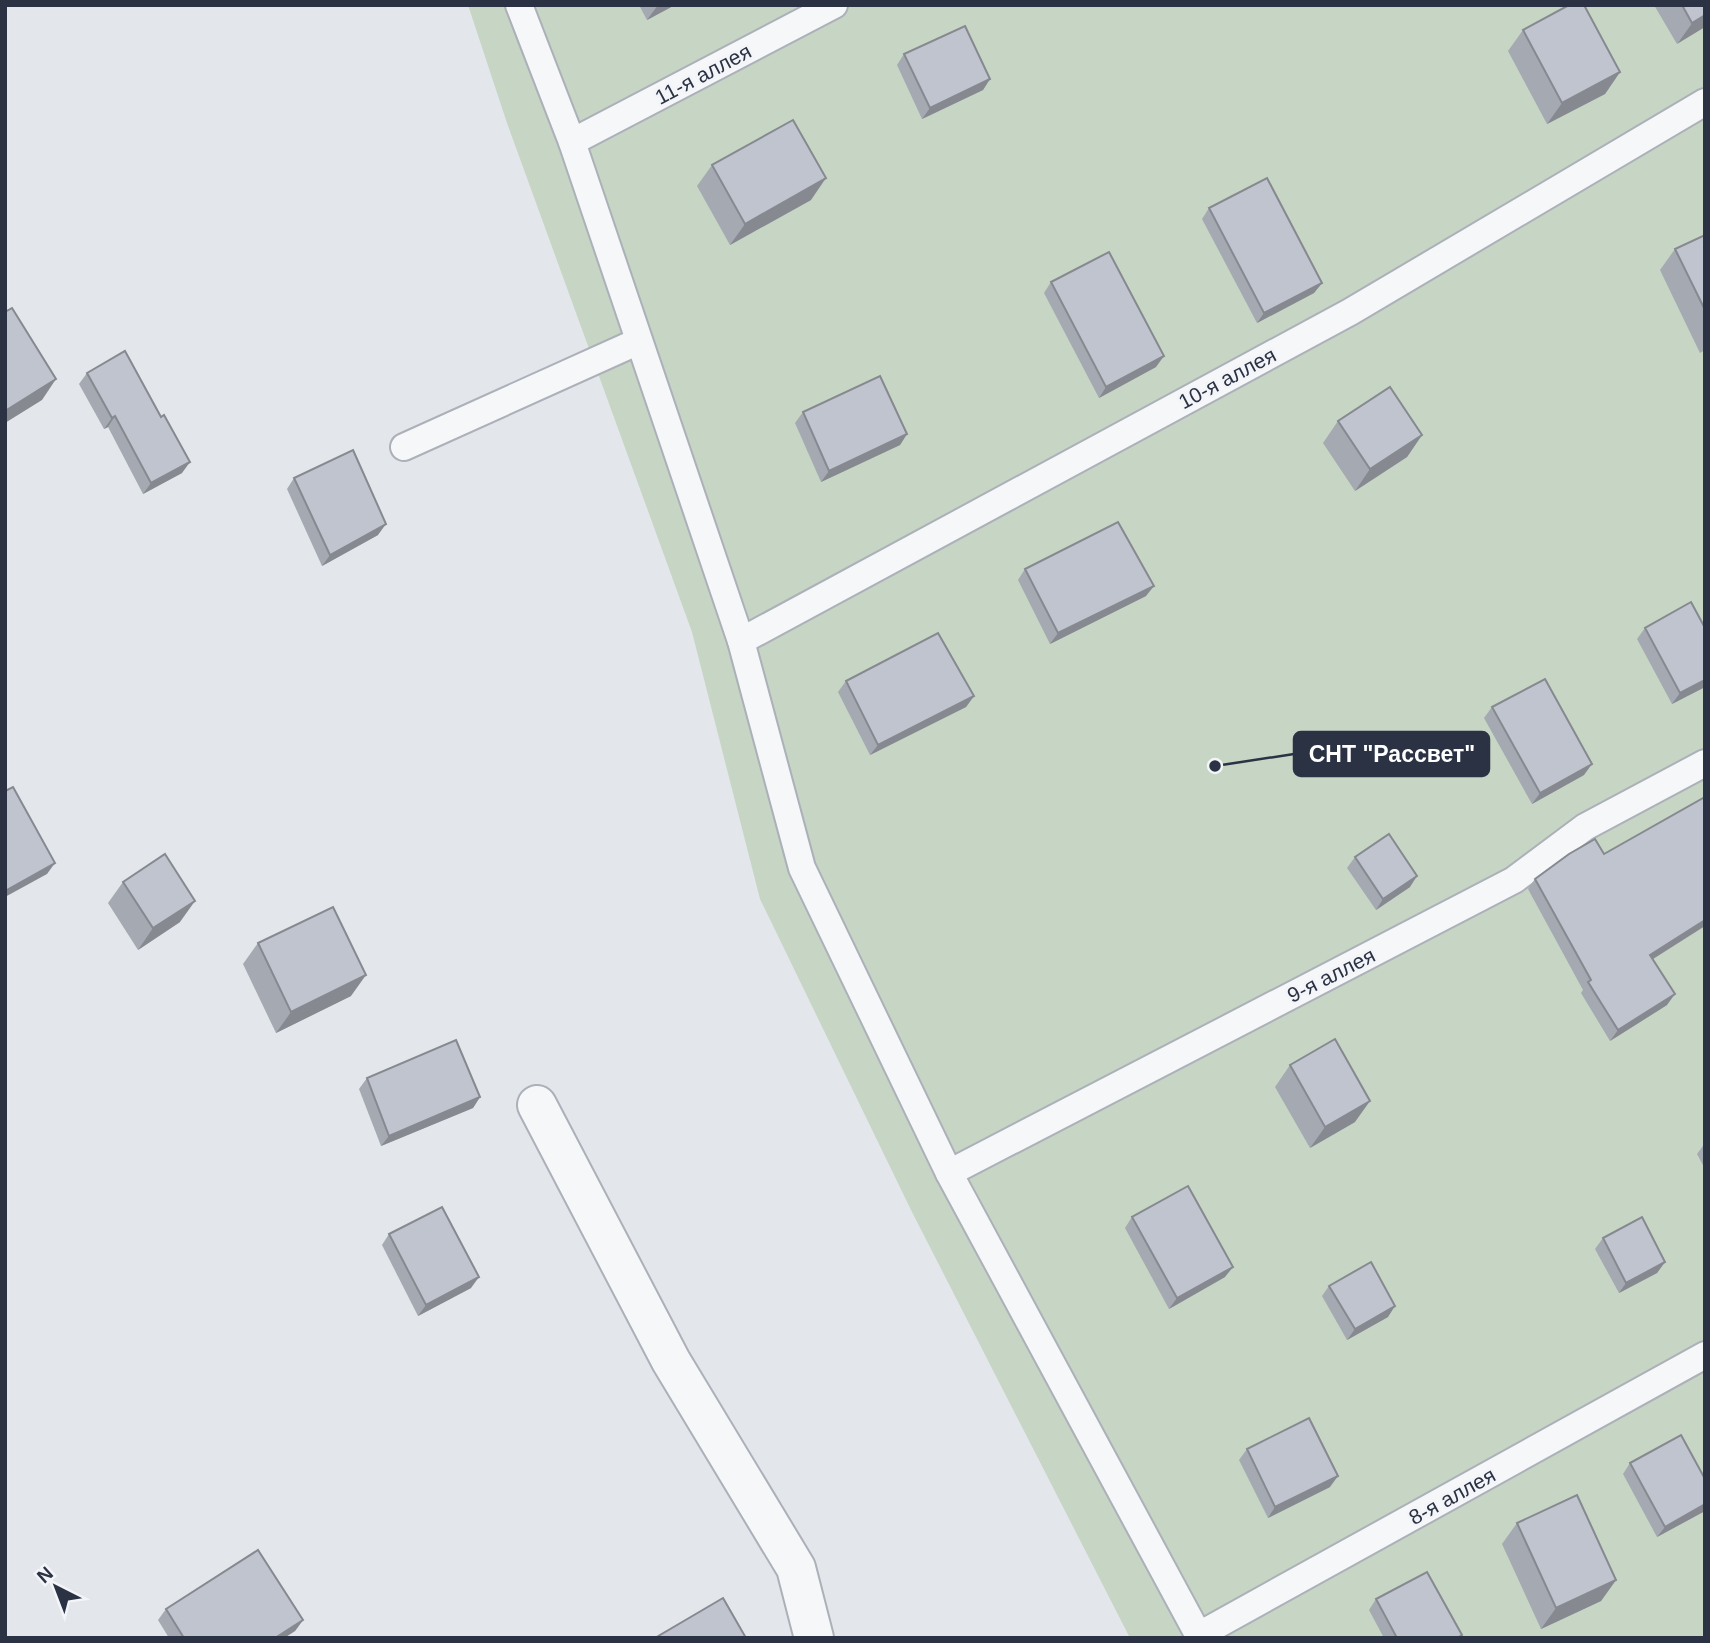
<svg xmlns="http://www.w3.org/2000/svg" width="1710" height="1643" font-family="Helvetica,sans-serif">
  <style>
    .green { fill: #c7d5c4 }
    .lines { fill: none; stroke-linecap: round; stroke-linejoin: round }
    .service-casing { stroke: #acb0b9; stroke-width: 30 }
    .minor-casing { stroke: #acb0b9; stroke-width: 42 }
    .service { stroke: #f6f7f9; stroke-width: 26 }
    .minor { stroke: #f6f7f9; stroke-width: 38 }
    .wall { fill: #a5a9b1 }
    .shaded-wall { fill: #868990 }
    .building { fill: #c0c4ce; stroke: #868990; stroke-width: 2 }
    .labels { text-anchor: middle; dominant-baseline: central; stroke-width: 6; stroke-linejoin: round; paint-order: stroke }
    .street-label { font-size: 21px; fill: #2a3244; stroke: #f3f5f8 }
    .leader { fill: none; stroke: #2a3244; stroke-width: 2.5 }
    .callout-dot { fill: #2a3244; stroke: #f3f5f8; stroke-width: 2.5 }
    .callout { fill: #2a3244; stroke: #2a3244; stroke-width: 2.5 }
    .callout-label { font-size: 23px; text-anchor: middle; font-weight: bold; fill: #fff }
  </style>
  <rect width="100%" height="100%" fill="#e3e6eb"/>
  <path class="green" d="M 468,5 L 1705,5 L 1705,1638 L 1130,1638 L 912,1212 L 760,899 L 692,632 L 507,123 Z"/>
  <g class="lines">
    <defs>
      <g id="service">
        <path d="M 519,5 L 572,142 L 741,641 L 802,868 L 949,1173 L 1200,1638"/>
        <path d="M 572,142 L 834,5"/>
        <path d="M 404,447 L 639,341"/>
        <path d="M 741,641 L 1350,312 L 1705,102"/>
        <path d="M 949,1173 L 1514,880 L 1585,827 L 1705,763"/>
        <path d="M 1199,1635 L 1705,1355"/>
      </g>
      <path id="minor" d="M 537,1105 L 671,1361 L 796,1568 L 814,1638"/>
    </defs>
    <use href="#service" class="service-casing"/>
    <use href="#minor" class="minor-casing"/>
    <use href="#service" class="service"/>
    <use href="#minor" class="minor"/>
  </g>
  <g class="wall">
    <path d="M 639,5 L 675,5 L 647,20 Z"/>
    <path d="M 1654,5 L 1705,5 L 1677,44 Z"/>
    <path d="M 1523,30 L 1620,72 L 1605,94 L 1547,124 L 1508,51 Z"/>
    <path d="M 904,54 L 990,79 L 983,90 L 922,119 L 897,65 Z"/>
    <path d="M 712,165 L 811,200 L 730,245 L 697,186 Z"/>
    <path d="M 1209,208 L 1322,283 L 1314,293 L 1257,323 L 1202,219 Z"/>
    <path d="M 1705,235 L 1705,350 L 1700,353 L 1660,270 L 1675,249 Z"/>
    <path d="M 1051,282 L 1156,367 L 1099,398 L 1044,293 Z"/>
    <path d="M 87,373 L 182,473 L 143,494 L 108,427 L 104,429 L 79,384 Z"/>
    <path d="M 803,412 L 907,434 L 900,445 L 821,482 L 795,423 Z"/>
    <path d="M 1338,421 L 1422,435 L 1407,457 L 1355,491 L 1323,443 Z"/>
    <path d="M 294,478 L 378,535 L 322,566 L 287,489 Z"/>
    <path d="M 1025,569 L 1146,596 L 1050,644 L 1018,580 Z"/>
    <path d="M 1645,628 L 1705,687 L 1672,704 L 1637,639 Z"/>
    <path d="M 846,681 L 974,696 L 966,707 L 870,755 L 838,692 Z"/>
    <path d="M 1492,707 L 1584,775 L 1532,804 L 1484,718 Z"/>
    <path d="M 1355,857 L 1410,887 L 1376,910 L 1347,868 Z"/>
    <path d="M 1535,879 L 1653,959 L 1667,1005 L 1610,1041 L 1581,993 L 1583,990 L 1528,889 Z"/>
    <path d="M 123,882 L 180,922 L 138,950 L 108,903 Z"/>
    <path d="M 258,943 L 351,996 L 276,1033 L 243,964 Z"/>
    <path d="M 1290,1065 L 1355,1122 L 1310,1148 L 1275,1087 Z"/>
    <path d="M 367,1078 L 480,1097 L 473,1108 L 381,1146 L 359,1089 Z"/>
    <path d="M 1705,1143 L 1705,1169 L 1697,1154 Z"/>
    <path d="M 1132,1217 L 1225,1277 L 1169,1309 L 1125,1228 Z"/>
    <path d="M 389,1234 L 471,1288 L 418,1316 L 382,1245 Z"/>
    <path d="M 1603,1238 L 1665,1262 L 1657,1273 L 1619,1293 L 1595,1249 Z"/>
    <path d="M 1329,1286 L 1388,1317 L 1347,1340 L 1322,1296 Z"/>
    <path d="M 1247,1449 L 1330,1487 L 1268,1518 L 1239,1460 Z"/>
    <path d="M 1630,1463 L 1705,1479 L 1705,1511 L 1657,1537 L 1623,1474 Z"/>
    <path d="M 1517,1523 L 1616,1580 L 1601,1601 L 1541,1629 L 1502,1544 Z"/>
    <path d="M 1376,1599 L 1462,1635 L 1460,1638 L 1384,1638 L 1369,1610 Z"/>
    <path d="M 166,1609 L 303,1620 L 295,1631 L 284,1638 L 169,1638 L 158,1620 Z"/>
  </g>
  <g class="shaded-wall">
    <path d="M 658,5 L 675,5 L 647,20 Z"/>
    <path d="M 1705,15 L 1705,27 L 1677,44 L 1692,23 Z"/>
    <path d="M 1620,72 L 1605,94 L 1547,124 L 1562,103 Z"/>
    <path d="M 990,79 L 983,90 L 922,119 L 930,108 Z"/>
    <path d="M 826,178 L 811,200 L 730,245 L 745,224 Z"/>
    <path d="M 1322,283 L 1314,293 L 1257,323 L 1264,313 Z"/>
    <path d="M 1164,356 L 1156,367 L 1099,398 L 1106,387 Z"/>
    <path d="M 56,379 L 42,400 L 5,423 L 5,411 Z"/>
    <path d="M 115,416 L 108,427 L 104,429 L 112,418 Z"/>
    <path d="M 907,434 L 900,445 L 821,482 L 829,471 Z"/>
    <path d="M 1422,435 L 1407,457 L 1355,491 L 1370,469 Z"/>
    <path d="M 190,462 L 182,473 L 143,494 L 151,483 Z"/>
    <path d="M 386,524 L 378,535 L 322,566 L 330,555 Z"/>
    <path d="M 1154,586 L 1146,596 L 1050,644 L 1058,633 Z"/>
    <path d="M 1705,680 L 1705,687 L 1672,704 L 1680,693 Z"/>
    <path d="M 974,696 L 966,707 L 870,755 L 878,745 Z"/>
    <path d="M 1592,764 L 1584,775 L 1532,804 L 1540,793 Z"/>
    <path d="M 55,863 L 47,874 L 5,897 L 5,891 Z"/>
    <path d="M 1417,876 L 1410,887 L 1376,910 L 1383,899 Z"/>
    <path d="M 195,901 L 180,922 L 138,950 L 153,928 Z"/>
    <path d="M 1705,920 L 1705,926 L 1642,966 L 1650,955 Z"/>
    <path d="M 366,975 L 351,996 L 276,1033 L 291,1012 Z"/>
    <path d="M 1675,994 L 1667,1005 L 1610,1041 L 1618,1030 Z"/>
    <path d="M 480,1097 L 473,1108 L 381,1146 L 389,1136 Z"/>
    <path d="M 1370,1101 L 1355,1122 L 1310,1148 L 1325,1127 Z"/>
    <path d="M 1665,1262 L 1657,1273 L 1619,1293 L 1626,1283 Z"/>
    <path d="M 1233,1267 L 1225,1277 L 1169,1309 L 1177,1298 Z"/>
    <path d="M 479,1277 L 471,1288 L 418,1316 L 426,1305 Z"/>
    <path d="M 1395,1306 L 1388,1317 L 1347,1340 L 1355,1329 Z"/>
    <path d="M 1338,1476 L 1330,1487 L 1268,1518 L 1275,1507 Z"/>
    <path d="M 1705,1504 L 1705,1511 L 1657,1537 L 1665,1527 Z"/>
    <path d="M 1616,1580 L 1601,1601 L 1541,1629 L 1556,1608 Z"/>
    <path d="M 303,1620 L 295,1631 L 284,1638 L 275,1638 Z"/>
  </g>
  <g class="building">
    <path d="M 1569,5 L 1584,5 L 1620,72 L 1562,103 L 1523,30 Z"/>
    <path d="M 1682,5 L 1705,5 L 1705,15 L 1692,23 Z"/>
    <path d="M 965,26 L 990,79 L 930,108 L 904,54 Z"/>
    <path d="M 793,120 L 826,178 L 745,224 L 712,165 Z"/>
    <path d="M 1267,178 L 1322,283 L 1264,313 L 1209,208 Z"/>
    <path d="M 1705,235 L 1705,310 L 1675,249 Z"/>
    <path d="M 1109,252 L 1164,356 L 1106,387 L 1051,282 Z"/>
    <path d="M 12,308 L 56,379 L 5,411 L 5,312 Z"/>
    <path d="M 125,351 L 161,417 L 164,415 L 190,462 L 151,483 L 115,416 L 112,418 L 87,373 Z"/>
    <path d="M 880,376 L 907,434 L 829,471 L 803,412 Z"/>
    <path d="M 1390,387 L 1422,435 L 1370,469 L 1338,421 Z"/>
    <path d="M 353,450 L 386,524 L 330,555 L 294,478 Z"/>
    <path d="M 1118,522 L 1154,586 L 1058,633 L 1025,569 Z"/>
    <path d="M 1691,602 L 1705,628 L 1705,680 L 1680,693 L 1645,628 Z"/>
    <path d="M 938,633 L 974,696 L 878,745 L 846,681 Z"/>
    <path d="M 1545,679 L 1592,764 L 1540,793 L 1492,707 Z"/>
    <path d="M 13,787 L 55,863 L 5,891 L 5,791 Z"/>
    <path d="M 1705,797 L 1705,920 L 1650,955 L 1675,994 L 1618,1030 L 1588,982 L 1591,980 L 1535,879 L 1569,854 L 1595,839 L 1604,854 Z"/>
    <path d="M 1389,834 L 1417,876 L 1383,899 L 1355,857 Z"/>
    <path d="M 165,854 L 195,901 L 153,928 L 123,882 Z"/>
    <path d="M 333,907 L 366,975 L 291,1012 L 258,943 Z"/>
    <path d="M 1335,1039 L 1370,1101 L 1325,1127 L 1290,1065 Z"/>
    <path d="M 456,1040 L 480,1097 L 389,1136 L 367,1078 Z"/>
    <path d="M 1188,1186 L 1233,1267 L 1177,1298 L 1132,1217 Z"/>
    <path d="M 442,1207 L 479,1277 L 426,1305 L 389,1234 Z"/>
    <path d="M 1642,1217 L 1665,1262 L 1626,1283 L 1603,1238 Z"/>
    <path d="M 1371,1262 L 1395,1306 L 1355,1329 L 1329,1286 Z"/>
    <path d="M 1309,1418 L 1338,1476 L 1275,1507 L 1247,1449 Z"/>
    <path d="M 1681,1435 L 1705,1479 L 1705,1504 L 1665,1527 L 1630,1463 Z"/>
    <path d="M 1577,1495 L 1616,1580 L 1556,1608 L 1517,1523 Z"/>
    <path d="M 258,1550 L 303,1620 L 275,1638 L 184,1638 L 166,1609 Z"/>
    <path d="M 1427,1572 L 1462,1635 L 1457,1638 L 1397,1638 L 1376,1599 Z"/>
    <path d="M 723,1598 L 746,1638 L 655,1638 Z"/>
  </g>
  <g class="labels">
    <g class="street-label">
      <text transform="translate(703 74) rotate(-28)">11-я аллея</text>
      <text transform="translate(1227 378) rotate(-28)">10-я аллея</text>
      <text transform="translate(1331 975) rotate(-27)">9-я аллея</text>
      <text transform="translate(1452 1496) rotate(-29)">8-я аллея</text>
    </g>
  </g>
  <path class="leader" d="M1215 766L1294 754"/>
  <circle class="callout-dot" cx="1215" cy="766" r="7"/>
  <rect class="callout" x="1294" y="732" width="195" height="44" rx="7"/>
  <g class="callout-label">
    <text x="1392" y="762">СНТ "Рассвет"</text>
  </g>
  <rect width="1710" height="1643" fill="none" stroke="#2a3244" stroke-width="14"/>
  <g transform="translate(56 1587) rotate(318)" stroke="#f3f5f8" stroke-width="5" paint-order="stroke">
  <path d="M0-5L12 26L0 18L-12 26Z" fill="#2a3244"/>
  <text y="-10" font-size="19" font-weight="bold" text-anchor="middle" fill="#2a3244">N</text>
  </g>
</svg>
